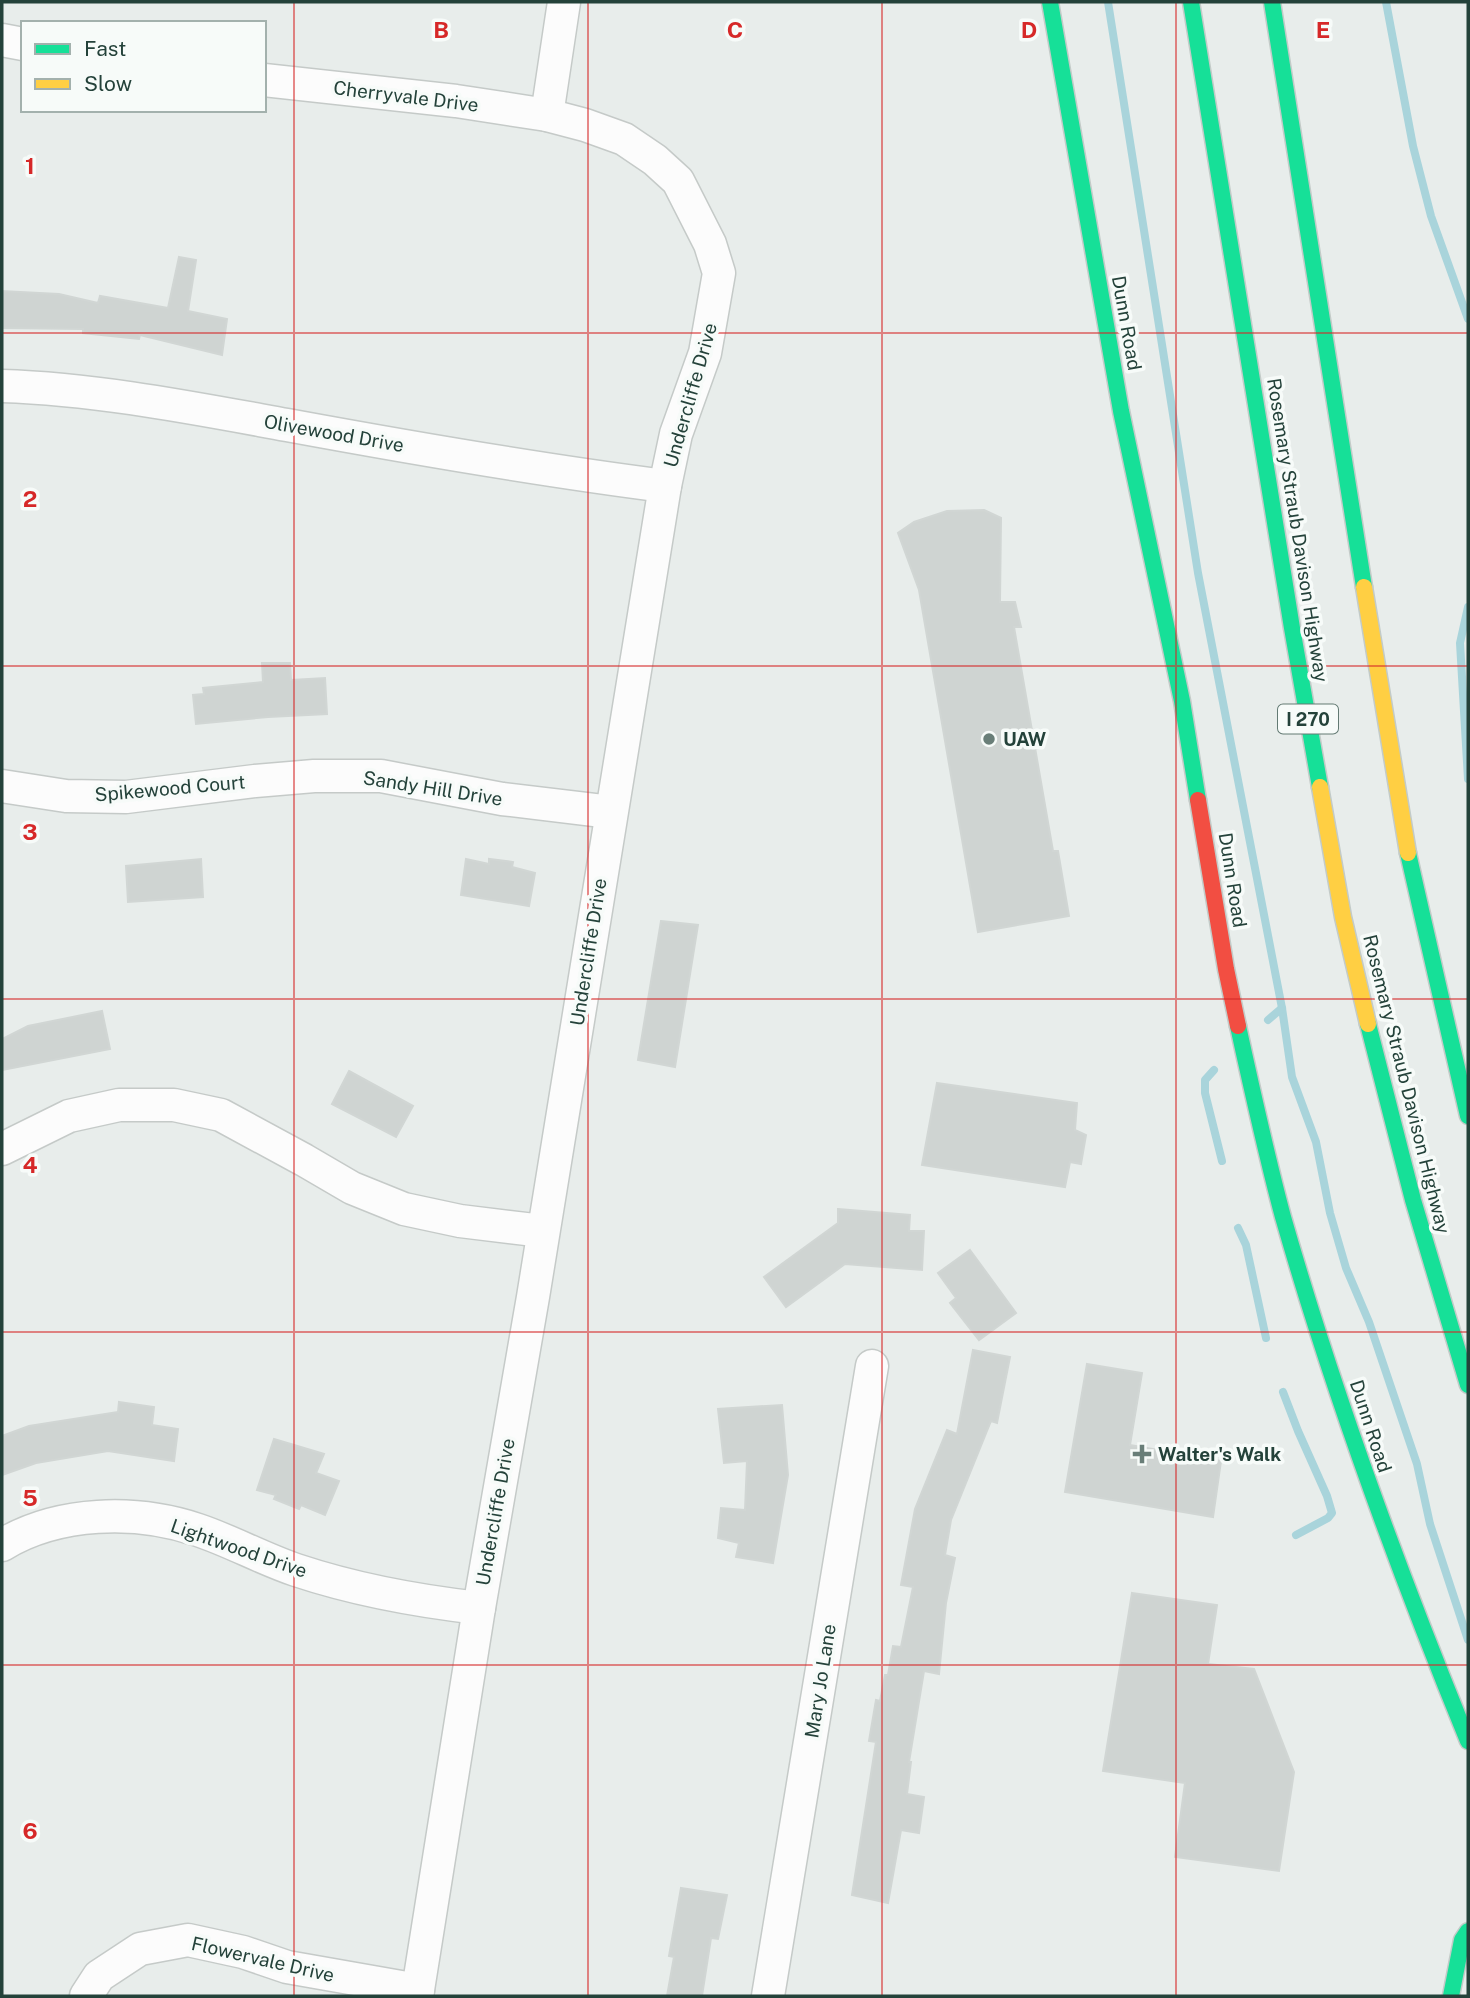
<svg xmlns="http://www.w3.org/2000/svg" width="1470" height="1998" font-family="'Public Sans',sans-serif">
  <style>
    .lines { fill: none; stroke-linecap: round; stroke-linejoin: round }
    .stream { stroke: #a9d4db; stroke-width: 8 }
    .building { fill: #cfd4d2; stroke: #d1d6d4; stroke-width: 2 }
    .street-casing { stroke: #c5cac8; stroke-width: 35 }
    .fast-casing { stroke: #c3cbc8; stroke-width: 19 }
    .slow-casing { stroke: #c3cbc8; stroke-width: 19 }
    .jam-casing { stroke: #c3cbc8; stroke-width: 19 }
    .street { stroke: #fcfcfc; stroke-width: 32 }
    .fast { stroke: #16e098; stroke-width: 16 }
    .slow { stroke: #ffcf43; stroke-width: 16 }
    .jam { stroke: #f24e42; stroke-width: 16 }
    .grid { fill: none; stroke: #d62828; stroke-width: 2; stroke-opacity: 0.55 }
    .poi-dot { fill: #697e78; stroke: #f7fbf9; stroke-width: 2.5 }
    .labels { text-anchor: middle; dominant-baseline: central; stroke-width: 7; stroke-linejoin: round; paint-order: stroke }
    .shield { fill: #f7fbf9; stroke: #637a73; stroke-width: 2 }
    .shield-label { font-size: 18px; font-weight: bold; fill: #24423a }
    .street-label { font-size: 19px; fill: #24423a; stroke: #f7fbf9 }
    .poi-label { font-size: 19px; font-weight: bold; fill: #24423a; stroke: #f7fbf9; text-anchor: start }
    .grid-label { font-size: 23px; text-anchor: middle; font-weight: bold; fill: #d62828; stroke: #f7fbf9; stroke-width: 7; stroke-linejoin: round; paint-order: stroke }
  </style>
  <rect width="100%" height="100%" fill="#e8edeb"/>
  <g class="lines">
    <g class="stream">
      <path d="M 1108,2 L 1198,573 L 1282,1008 L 1292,1077 L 1316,1142 L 1330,1213 L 1346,1268 L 1369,1322 L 1417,1464 L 1430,1524 L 1468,1640"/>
      <path d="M 1386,2 L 1413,146 L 1431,216 L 1468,319"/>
      <path d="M 1468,607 L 1460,643 L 1468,779"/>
      <path d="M 1268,1020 L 1282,1008"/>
      <path d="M 1214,1070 L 1205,1080 L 1205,1093 L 1222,1161"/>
      <path d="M 1238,1228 L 1246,1245 L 1266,1338"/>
      <path d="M 1283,1392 L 1298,1431 L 1327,1496 L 1332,1513 L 1328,1518 L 1296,1535"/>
    </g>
  </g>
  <g class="building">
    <path d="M 179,257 L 196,260 L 188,311 L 227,319 L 222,355 L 140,335 L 139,339 L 83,333 L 83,329 L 2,328 L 2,291 L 59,294 L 98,303 L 100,296 L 168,308 Z"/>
    <path d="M 984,510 L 1001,518 L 1000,602 L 1015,602 L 1021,627 L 1014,627 L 1053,851 L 1058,851 L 1069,916 L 978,932 L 919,590 L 898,533 L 914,522 L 947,511 Z"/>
    <path d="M 262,663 L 290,663 L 291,680 L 325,678 L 327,714 L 268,717 L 196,724 L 193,695 L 204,694 L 203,688 L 263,682 Z"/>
    <path d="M 201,859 L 203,897 L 128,902 L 126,866 Z"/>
    <path d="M 466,859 L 489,864 L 489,859 L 513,862 L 512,867 L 535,873 L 529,906 L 461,895 Z"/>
    <path d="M 661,921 L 698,925 L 675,1067 L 638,1060 Z"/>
    <path d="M 102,1011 L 110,1049 L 2,1070 L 2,1039 L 28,1026 Z"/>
    <path d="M 349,1071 L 413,1106 L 396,1137 L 332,1104 Z"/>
    <path d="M 937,1083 L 1077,1103 L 1075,1130 L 1086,1135 L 1081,1164 L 1070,1162 L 1065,1187 L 922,1165 Z"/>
    <path d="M 838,1209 L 910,1215 L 909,1231 L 924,1231 L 922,1270 L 845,1264 L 786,1307 L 764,1277 L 838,1223 Z"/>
    <path d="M 970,1250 L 1016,1313 L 979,1340 L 950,1303 L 956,1298 L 938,1273 Z"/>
    <path d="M 973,1350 L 1010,1357 L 997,1423 L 991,1421 L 951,1520 L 945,1555 L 955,1558 L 946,1603 L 939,1674 L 924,1671 L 909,1762 L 911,1762 L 907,1794 L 924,1797 L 919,1833 L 901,1830 L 888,1903 L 852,1895 L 876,1742 L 869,1741 L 876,1700 L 880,1701 L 885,1675 L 888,1675 L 893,1646 L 901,1647 L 913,1587 L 901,1585 L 915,1509 L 947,1430 L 957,1434 Z"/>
    <path d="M 1087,1364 L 1142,1373 L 1130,1445 L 1221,1461 L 1213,1517 L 1065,1492 Z"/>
    <path d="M 119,1402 L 154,1407 L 152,1425 L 178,1429 L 174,1461 L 108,1451 L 36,1463 L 2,1475 L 2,1436 L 29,1426 L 118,1412 Z"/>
    <path d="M 782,1405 L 788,1475 L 773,1563 L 736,1557 L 739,1543 L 718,1538 L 721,1508 L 745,1510 L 747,1461 L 724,1463 L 718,1409 Z"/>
    <path d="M 274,1439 L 324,1454 L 316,1473 L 339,1481 L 325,1515 L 301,1505 L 299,1509 L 274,1499 L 276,1495 L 257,1490 Z"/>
    <path d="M 1132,1593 L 1217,1605 L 1208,1664 L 1254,1669 L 1294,1772 L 1279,1871 L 1175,1857 L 1185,1783 L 1103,1771 Z"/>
    <path d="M 681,1888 L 727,1895 L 718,1939 L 711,1938 L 702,1996 L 667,1996 L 674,1957 L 669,1956 Z"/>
  </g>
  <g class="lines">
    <defs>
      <g id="street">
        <path d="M 2,40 L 23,44"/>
        <path d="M 264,80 L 456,101 L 547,115 L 585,125 L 624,139 L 655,160 L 678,181 L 710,244 L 719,273 L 705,353 L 676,434 L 665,486 L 533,1297 L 479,1608 L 417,1996"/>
        <path d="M 547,115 L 564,2"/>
        <path d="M 2,386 C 97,389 193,408 287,425 C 412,448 539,470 665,486"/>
        <path d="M 2,786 L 66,796 L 126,797 L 255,781 L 314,776 L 381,776 L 502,799 L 611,812"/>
        <path d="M 2,1149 L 69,1116 L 119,1105 L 174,1105 L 221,1115 L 304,1160 L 352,1188 L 404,1209 L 460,1221 L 543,1231"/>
        <path d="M 2,1545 C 58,1511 136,1509 198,1530 C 231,1541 263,1559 296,1570 C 356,1590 417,1601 479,1608"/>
        <path d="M 86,1996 L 99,1976 L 140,1949 L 188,1940 L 243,1952 L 287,1967 L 418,1990"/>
        <path d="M 768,1996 L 872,1366"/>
      </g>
      <g id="fast">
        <path d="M 1050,2 L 1121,411 L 1182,701 L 1198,800"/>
        <path d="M 1191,2 L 1292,628 L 1320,787"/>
        <path d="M 1272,2 L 1364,587"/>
        <path d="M 1408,853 L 1468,1116"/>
        <path d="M 1368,1024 L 1413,1200 L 1468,1385"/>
        <path d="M 1238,1026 C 1252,1090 1266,1154 1283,1217 C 1334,1395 1398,1570 1468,1741"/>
        <path d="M 1451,1996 L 1462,1940 L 1468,1931"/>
      </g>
      <g id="slow">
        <path d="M 1364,587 L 1408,853"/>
        <path d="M 1320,787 L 1343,917 L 1368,1024"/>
      </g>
      <path id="jam" d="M 1198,800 L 1226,969 L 1238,1026"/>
    </defs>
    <use href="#street" class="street-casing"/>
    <use href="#fast" class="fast-casing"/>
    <use href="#slow" class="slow-casing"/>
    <use href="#jam" class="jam-casing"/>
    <use href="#street" class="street"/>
    <use href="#fast" class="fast"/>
    <use href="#slow" class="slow"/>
    <use href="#jam" class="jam"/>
  </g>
  <path class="grid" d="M 294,2 L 294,1996M 588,2 L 588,1996M 882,2 L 882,1996M 1176,2 L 1176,1996M 2,333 L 1468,333M 2,666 L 1468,666M 2,999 L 1468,999M 2,1332 L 1468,1332M 2,1665 L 1468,1665"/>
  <g class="poi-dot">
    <circle cx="989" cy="739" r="7"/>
    <path d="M1138.5 1443.5h7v7h7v7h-7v7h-7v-7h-7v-7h7z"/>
  </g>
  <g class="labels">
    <rect class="shield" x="1278" y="704.5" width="60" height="29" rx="5"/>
    <g class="shield-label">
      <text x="1308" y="719">I 270</text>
    </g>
    <g class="street-label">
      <text transform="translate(406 96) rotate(7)">Cherryvale Drive</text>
      <text transform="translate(1127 323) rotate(80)">Dunn Road</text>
      <text transform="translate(690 395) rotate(-74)">Undercliffe Drive</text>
      <text transform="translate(334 433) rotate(10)">Olivewood Drive</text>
      <text transform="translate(1298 530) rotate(81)">Rosemary Straub Davison Highway</text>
      <text transform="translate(170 788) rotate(-5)">Spikewood Court</text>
      <text transform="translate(433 788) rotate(9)">Sandy Hill Drive</text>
      <text transform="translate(1233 880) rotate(81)">Dunn Road</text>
      <text transform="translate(588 952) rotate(-81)">Undercliffe Drive</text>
      <text transform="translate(1407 1084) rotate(76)">Rosemary Straub Davison Highway</text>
      <text transform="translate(1371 1426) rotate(72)">Dunn Road</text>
      <text transform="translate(495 1512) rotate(-80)">Undercliffe Drive</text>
      <text transform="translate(239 1548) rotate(19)">Lightwood Drive</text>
      <text transform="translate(820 1681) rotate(-81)">Mary Jo Lane</text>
      <text transform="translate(263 1959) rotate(13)">Flowervale Drive</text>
    </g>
    <g class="poi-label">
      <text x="1003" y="739">UAW</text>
      <text x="1158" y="1454">Walter's Walk</text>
    </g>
  </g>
  <g class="grid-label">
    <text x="441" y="38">B</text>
    <text x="735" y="38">C</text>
    <text x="1029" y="38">D</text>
    <text x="1323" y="38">E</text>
    <text x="30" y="174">1</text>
    <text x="30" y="507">2</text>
    <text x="30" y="840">3</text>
    <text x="30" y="1173">4</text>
    <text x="30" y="1506">5</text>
    <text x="30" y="1839">6</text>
  </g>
  <rect width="1470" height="1998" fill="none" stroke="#24423a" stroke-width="7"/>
  <rect x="21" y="21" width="245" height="91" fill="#f7fbf9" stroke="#a3b1ad" stroke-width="2"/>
  <rect x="35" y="44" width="35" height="10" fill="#16e098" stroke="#a3b1ad" stroke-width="2"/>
  <text x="84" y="56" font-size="21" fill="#24423a">Fast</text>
  <rect x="35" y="79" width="35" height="10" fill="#ffcf43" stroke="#a3b1ad" stroke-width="2"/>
  <text x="84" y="91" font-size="21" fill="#24423a">Slow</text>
</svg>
